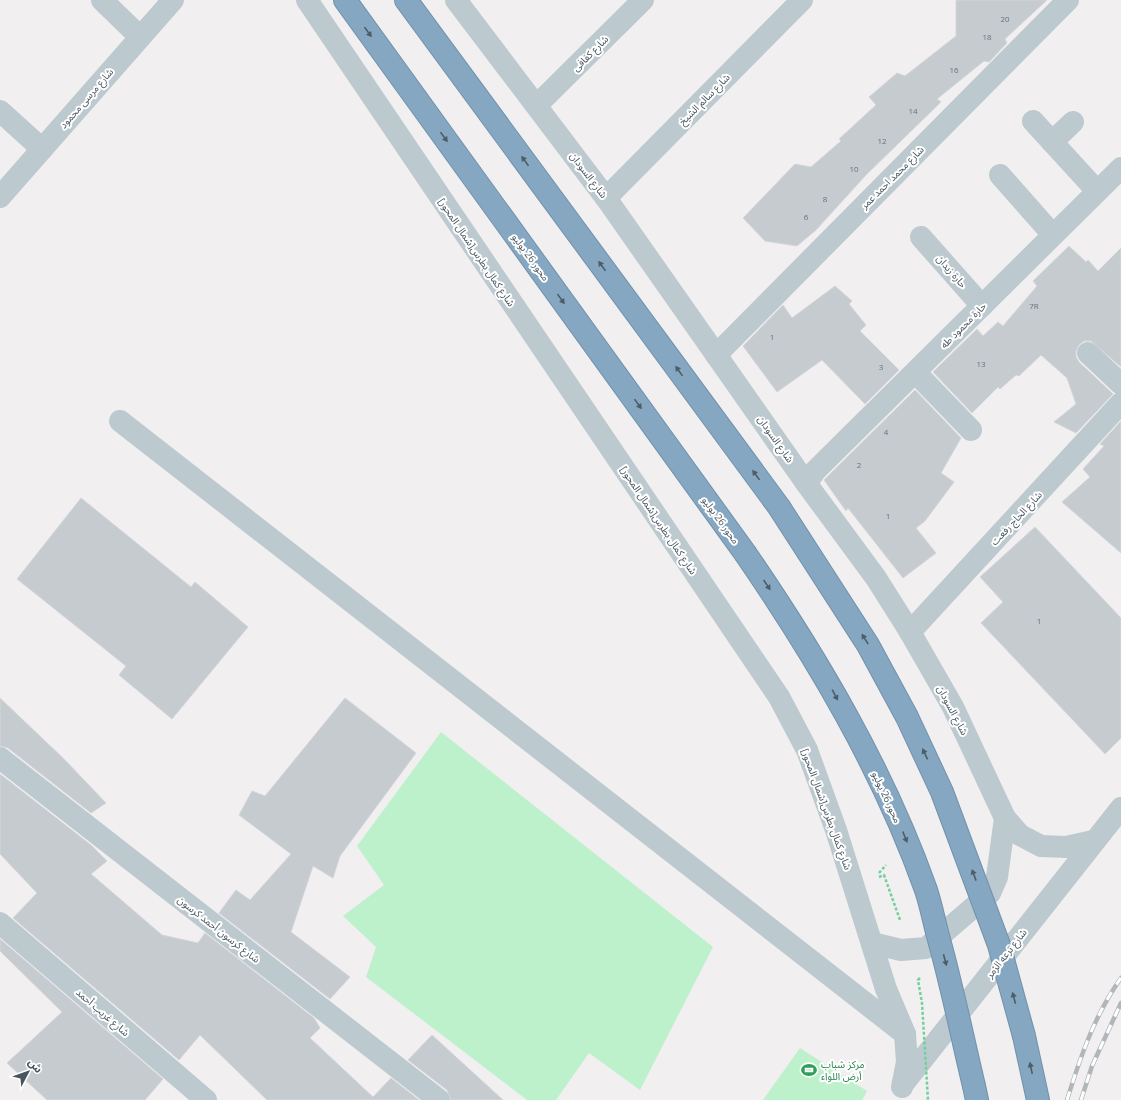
<svg xmlns="http://www.w3.org/2000/svg" width="1121" height="1100" font-family="'Open Sans','Noto Sans Arabic',sans-serif">
  <style>
    .green { fill: #bcf1cc }
    .building { fill: #c6cbcf; stroke: #d3d6db }
    .lines { fill: none; stroke-linecap: round; stroke-linejoin: round }
    .highway-casing { stroke: #7092ac; stroke-width: 24 }
    .path { stroke: #72d19a; stroke-width: 2.5; stroke-dasharray: 3 2; stroke-linecap: butt }
    .minor { stroke: #bcc9cf; stroke-width: 22 }
    .highway { stroke: #85a7c1; stroke-width: 22 }
    .rail-casing { stroke: #b1b6ba; stroke-width: 4.5 }
    .rail { stroke: #fff; stroke-width: 3; stroke-dasharray: 9; stroke-linecap: butt }
    .highway-bridge-casing { stroke: #7092ac; stroke-width: 24; stroke-linecap: butt }
    .path-bridge { stroke: #72d19a; stroke-width: 2.5; stroke-dasharray: 3 2; stroke-linecap: butt }
    .highway-bridge { stroke: #85a7c1; stroke-width: 22 }
    .oneway { fill: #4c5d68 }
    .labels { text-anchor: middle; dominant-baseline: central; stroke-width: 4; stroke-linejoin: round; paint-order: stroke }
    .number-label { font-size: 8px; fill: #66727a }
    .street-label { font-size: 10px; fill: #46555e; stroke: #fff }
    .leisure-label { font-size: 10px; fill: #27864d; stroke: #fff; text-anchor: start }
  </style>
  <rect width="100%" height="100%" fill="#f2eff0"/>
  <g class="green">
    <path d="M 441,732 L 713,947 L 640,1090 L 589,1053 L 556,1100 L 527,1100 L 366,977 L 376,947 L 343,916 L 384,885 L 357,846 Z"/>
    <path d="M 800,1048 L 867,1091 L 862,1100 L 763,1100 Z"/>
  </g>
  <g class="building">
    <path d="M 956,0 L 1047,0 L 1005,39 L 1007,43 L 989,62 L 984,61 L 937,99 L 941,102 L 866,175 L 816,230 L 797,246 L 765,241 L 743,218 L 795,164 L 811,167 L 841,141 L 839,139 L 876,105 L 869,97 L 897,73 L 905,76 L 956,36 Z"/>
    <path d="M 1069,246 L 1086,262 L 1088,260 L 1098,271 L 1121,248 L 1121,367 L 1091,341 L 1084,341 L 1079,345 L 1076,351 L 1076,357 L 1079,362 L 1113,394 L 1076,433 L 1054,422 L 1076,404 L 1067,378 L 1041,355 L 1019,376 L 1016,375 L 1000,389 L 998,387 L 972,413 L 933,372 L 977,329 L 983,336 L 998,322 L 1003,326 L 1037,286 L 1033,281 Z"/>
    <path d="M 835,286 L 852,301 L 849,304 L 866,325 L 860,331 L 899,370 L 865,404 L 822,360 L 777,392 L 743,346 L 783,305 L 792,318 Z"/>
    <path d="M 915,390 L 961,438 L 941,473 L 954,482 L 925,521 L 916,528 L 936,553 L 903,578 L 848,508 L 846,511 L 824,480 Z"/>
    <path d="M 1121,421 L 1121,553 L 1062,502 L 1090,477 L 1083,469 L 1104,446 L 1100,444 Z"/>
    <path d="M 81,498 L 191,587 L 195,582 L 248,627 L 172,719 L 119,675 L 126,666 L 17,579 Z"/>
    <path d="M 1035,527 L 1121,618 L 1121,738 L 1105,754 L 981,623 L 1003,602 L 980,577 Z"/>
    <path d="M 0,698 L 64,759 L 106,803 L 91,813 L 8,748 L 0,746 Z"/>
    <path d="M 345,698 L 416,753 L 340,856 L 333,878 L 313,866 L 291,932 L 350,977 L 330,999 L 219,913 L 236,890 L 250,900 L 291,854 L 239,815 L 252,791 L 265,796 Z"/>
    <path d="M 0,774 L 91,845 L 107,861 L 91,874 L 162,935 L 198,943 L 205,933 L 314,1018 L 320,1028 L 310,1038 L 373,1097 L 391,1078 L 419,1100 L 267,1100 L 200,1035 L 179,1060 L 13,918 L 37,893 L 0,854 Z"/>
    <path d="M 0,939 L 163,1079 L 145,1100 L 47,1100 L 7,1063 L 62,1012 L 0,951 Z"/>
    <path d="M 432,1035 L 503,1100 L 451,1100 L 447,1090 L 408,1060 Z"/>
  </g>
  <g class="lines">
    <defs>
      <g id="highway">
        <path d="M 345,0 L 745,553"/>
        <path d="M 406,0 L 779,507"/>
        <path d="M 1024,1036 L 1038,1100"/>
        <path d="M 974,1086 L 977,1100"/>
      </g>
    </defs>
    <use href="#highway" class="highway-casing"/>
    <g class="path">
      <path d="M 879,873 L 886,865"/>
      <path d="M 879,877 L 884,875 L 900,920"/>
    </g>
    <g class="minor">
      <path d="M 102,0 L 140,37"/>
      <path d="M 307,0 L 779,697 L 807,750 L 836,830 L 886,989 L 905,1034 L 907,1062 L 902,1087"/>
      <path d="M 456,0 L 606,198 L 806,483 L 876,578 L 910,632 L 953,707 L 1005,818 L 1020,835 L 1041,846 L 1066,847 L 1093,841"/>
      <path d="M 537,105 L 643,0"/>
      <path d="M 0,111 L 42,149"/>
      <path d="M 1033,121 L 1097,191"/>
      <path d="M 1052,142 L 1073,122"/>
      <path d="M 1000,175 L 1053,235"/>
      <path d="M 0,197 L 173,0"/>
      <path d="M 606,198 L 802,0"/>
      <path d="M 921,237 L 982,306"/>
      <path d="M 1088,353 L 1121,384"/>
      <path d="M 716,355 L 1068,0"/>
      <path d="M 916,373 L 971,430"/>
      <path d="M 120,421 L 905,1034"/>
      <path d="M 806,483 L 816,470 L 1121,168"/>
      <path d="M 910,632 L 1121,403"/>
      <path d="M 0,758 L 439,1100"/>
      <path d="M 0,923 L 206,1100"/>
      <path d="M 872,943 L 901,950 L 926,948 L 990,893 L 997,877 L 1005,818"/>
      <path d="M 904,1083 L 1121,808"/>
    </g>
    <use href="#highway" class="highway"/>
    <defs>
      <g id="rail">
        <path d="M 1067,1100 C 1080,1058 1095,1014 1121,978"/>
        <path d="M 1081,1100 L 1092,1066 L 1121,1003"/>
      </g>
    </defs>
    <use href="#rail" class="rail-casing"/>
    <use href="#rail" class="rail"/>
    <defs>
      <g id="highway-bridge">
        <path d="M 779,507 L 868,645 L 907,717 L 942,792 L 999,945 L 1024,1036"/>
        <path d="M 745,553 C 817,658 883,769 926,890 C 931,905 934,921 938,936 C 952,986 962,1036 974,1086"/>
      </g>
    </defs>
    <use href="#highway-bridge" class="highway-bridge-casing"/>
    <path class="path-bridge" d="M 920,978 L 918,980 L 922,1003 L 928,1100"/>
    <use href="#highway-bridge" class="highway-bridge"/>
  </g>
  <defs><path id="oneway-solid" d="M-6-.8H1V-3.2L6.5 0L1 3.2V.8H-6Z"/></defs>
  <g class="oneway">
    <use href="#oneway-solid" transform="translate(368 32) rotate(54)"/>
    <use href="#oneway-solid" transform="translate(444 137) rotate(54)"/>
    <use href="#oneway-solid" transform="translate(525 161) rotate(-126)"/>
    <use href="#oneway-solid" transform="translate(602 266) rotate(-126)"/>
    <use href="#oneway-solid" transform="translate(561 299) rotate(54)"/>
    <use href="#oneway-solid" transform="translate(679 371) rotate(-126)"/>
    <use href="#oneway-solid" transform="translate(638 404) rotate(54)"/>
    <use href="#oneway-solid" transform="translate(756 475) rotate(-126)"/>
    <use href="#oneway-solid" transform="translate(767 585) rotate(56)"/>
    <use href="#oneway-solid" transform="translate(865 639) rotate(-122)"/>
    <use href="#oneway-solid" transform="translate(835 695) rotate(62)"/>
    <use href="#oneway-solid" transform="translate(925 754) rotate(-115)"/>
    <use href="#oneway-solid" transform="translate(905 837) rotate(68)"/>
    <use href="#oneway-solid" transform="translate(974 875) rotate(-110)"/>
    <use href="#oneway-solid" transform="translate(945 960) rotate(75)"/>
    <use href="#oneway-solid" transform="translate(1014 998) rotate(-105)"/>
    <use href="#oneway-solid" transform="translate(1031 1068) rotate(-102)"/>
  </g>
  <defs>
    <symbol id="stadium-bare" viewBox="-9 -9 18 18"><path d="M0-5a6.5 5 0 1 0 0 10a6.5 5 0 1 0 0-10ZM-3.5-1.8h7v3.6h-7Z" fill="#2e9e5b" stroke="#fff" stroke-width="2.5" paint-order="stroke"/></symbol>
  </defs>
  <g fill-rule="evenodd">
    <use href="#stadium-bare" x="798" y="1059" width="22" height="22"/>
  </g>
  <g class="labels">
    <g class="number-label">
      <text x="1005" y="18">20</text>
      <text x="987" y="36">18</text>
      <text x="954" y="69">16</text>
      <text x="913" y="110">14</text>
      <text x="882" y="140">12</text>
      <text x="854" y="168">10</text>
      <text x="825" y="198">8</text>
      <text x="806" y="216">6</text>
      <text x="1034" y="305">7R</text>
      <text x="772" y="336">1</text>
      <text x="981" y="363">13</text>
      <text x="881" y="366">3</text>
      <text x="886" y="431">4</text>
      <text x="859" y="464">2</text>
      <text x="888" y="515">1</text>
      <text x="1039" y="620">1</text>
    </g>
    <g class="street-label">
      <text transform="translate(590 53) rotate(-45)">شارع كفافى</text>
      <text transform="translate(86 98) rotate(-49)">شارع مرسى محمود</text>
      <text transform="translate(704 99) rotate(-45)">شارع سالم الشيخ</text>
      <text transform="translate(589 175) rotate(53)">شارع السودان</text>
      <text transform="translate(892 177) rotate(-45)">شارع محمد احمد عمر</text>
      <text transform="translate(477 252) rotate(56)">شارع كمال بطرس[شمال المحور]</text>
      <text transform="translate(531 257) rotate(54)">محور 26 يوليو</text>
      <text transform="translate(952 271) rotate(49)">حارة زيدان</text>
      <text transform="translate(963 325) rotate(-45)">حارة محمود طه</text>
      <text transform="translate(776 439) rotate(55)">شارع السودان</text>
      <text transform="translate(1016 518) rotate(-47)">شارع الحاج رفعت</text>
      <text transform="translate(659 520) rotate(56)">شارع كمال بطرس[شمال المحور]</text>
      <text transform="translate(721 520) rotate(54)">محور 26 يوليو</text>
      <text transform="translate(953 710) rotate(62)">شارع السودان</text>
      <text transform="translate(887 797) rotate(65)">محور 26 يوليو</text>
      <text transform="translate(827 809) rotate(70)">شارع كمال بطرس[شمال المحور]</text>
      <text transform="translate(219 929) rotate(38)">شارع كرسون أحمد كرسون</text>
      <text transform="translate(1006 953) rotate(-52)">شارع ترعه الزمر</text>
      <text transform="translate(103 1012) rotate(41)">شارع غريب أحمد</text>
    </g>
    <g class="leisure-label">
      <text x="821" y="1064">مركز شباب<tspan x="821" dy="12">أرض اللواء</tspan></text>
    </g>
  </g>
  <g transform="translate(28 1072) rotate(49)" stroke="#ffffff" stroke-width="3" paint-order="stroke">
  <path d="M0-3L7 15L0 10L-7 15Z" fill="#46555e"/>
  <text y="-6" font-size="11" font-weight="bold" text-anchor="middle" fill="#46555e">ش</text>
  </g>
</svg>
